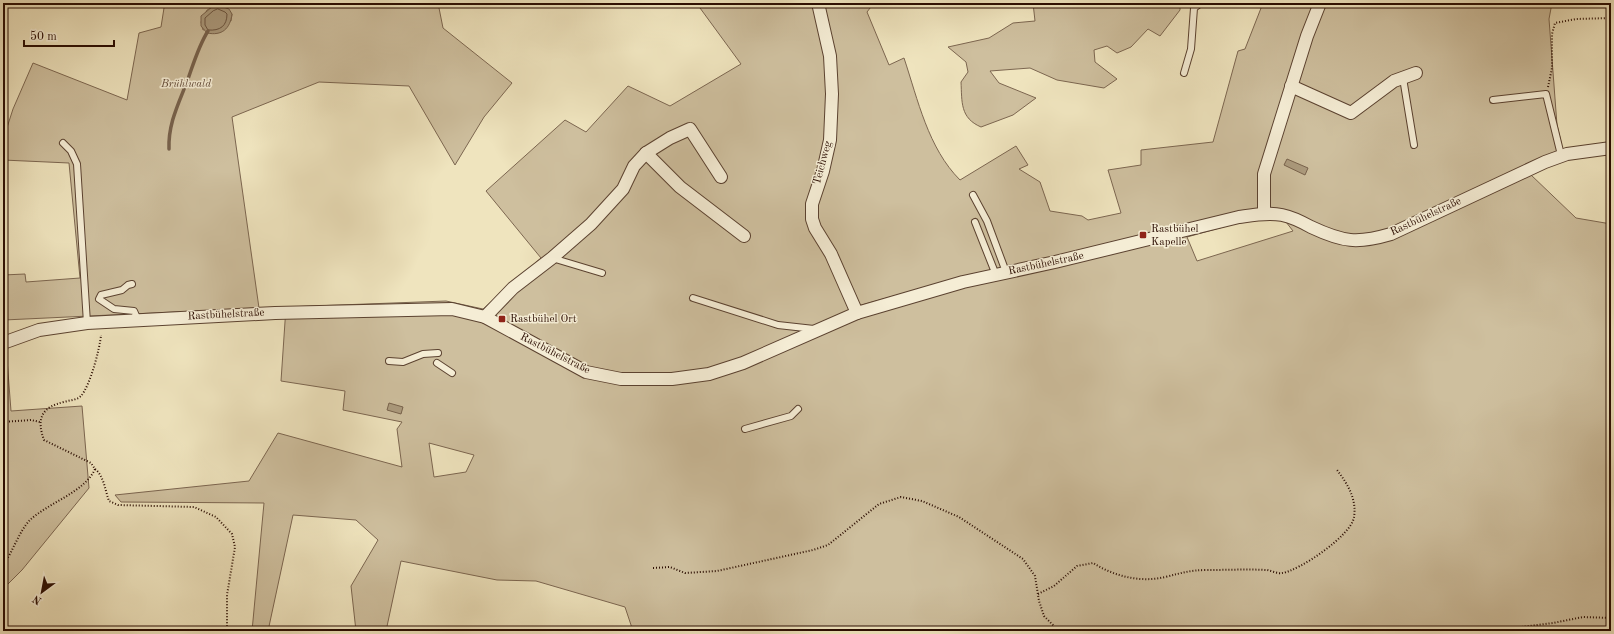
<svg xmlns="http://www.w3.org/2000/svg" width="1614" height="634" font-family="'Old Standard TT',serif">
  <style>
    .green { fill: #cebf9e; stroke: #7c6650; fill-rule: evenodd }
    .water { fill: #ac9b7e; stroke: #78624c }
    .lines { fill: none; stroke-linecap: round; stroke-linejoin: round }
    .shore { stroke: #6b5440; stroke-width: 1 }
    .stream { stroke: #78624c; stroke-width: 3.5 }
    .lane-casing { stroke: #5b4230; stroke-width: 8 }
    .street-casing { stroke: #5b4230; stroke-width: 14 }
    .path { stroke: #2a0c01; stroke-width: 2; stroke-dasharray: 1 2; stroke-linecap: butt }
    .lane { stroke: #f5edd5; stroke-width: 6 }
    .street { stroke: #f5edd5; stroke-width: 12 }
    .poi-dot { fill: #8f2418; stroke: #f5edd5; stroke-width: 1.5 }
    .labels { text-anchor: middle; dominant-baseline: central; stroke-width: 3; stroke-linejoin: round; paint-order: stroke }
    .park-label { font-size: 11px; font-style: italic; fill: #634b38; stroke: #f5edd5 }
    .street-label { font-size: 11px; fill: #2a0c01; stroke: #f5edd5 }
    .poi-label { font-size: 11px; fill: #2a0c01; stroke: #f5edd5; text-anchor: start }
  </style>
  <rect width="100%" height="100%" fill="#efe4be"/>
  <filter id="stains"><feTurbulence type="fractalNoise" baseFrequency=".005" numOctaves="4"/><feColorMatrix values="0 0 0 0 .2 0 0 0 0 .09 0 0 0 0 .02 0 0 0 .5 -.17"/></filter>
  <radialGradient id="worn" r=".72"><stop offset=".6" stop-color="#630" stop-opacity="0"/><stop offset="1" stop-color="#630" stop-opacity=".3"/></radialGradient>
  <g class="green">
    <path d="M 163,3 L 438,3 L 443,28 L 512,83 L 484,117 L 455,165 L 409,86 L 319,82 L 232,117 L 259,308 L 4,320 L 11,411 L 82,406 L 89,488 L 22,570 L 3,589 L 3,275 L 25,274 L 26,282 L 80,278 L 69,163 L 3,160 L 3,140 L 13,109 L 33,63 L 127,100 L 139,33 L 161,27 L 164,8 ZM 218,5 L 224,6 L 232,14 L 231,21 L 203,30 L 201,22 L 207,10 Z"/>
    <path d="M 699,3 L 874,3 L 867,12 L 889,65 L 904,58 C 918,100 928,148 960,180 L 1016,146 L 1028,165 L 1019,169 L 1040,182 L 1050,211 L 1082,216 L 1088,220 L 1121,213 L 1108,170 L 1141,165 L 1141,150 L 1213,142 L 1238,51 L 1245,49 L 1263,3 L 1552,3 L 1549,19 L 1557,125 L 1561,142 L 1560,162 L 1530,174 L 1576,218 L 1611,224 L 1611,631 L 633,631 L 625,607 L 536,581 L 497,580 L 401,561 L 386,631 L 356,631 L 351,586 L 378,540 L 356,520 L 293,515 L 268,631 L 252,631 L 264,503 L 121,502 L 115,495 L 249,481 L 278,433 L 402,467 L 397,429 L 402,422 L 343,410 L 345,391 L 281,381 L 286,307 L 446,301 L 483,309 L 541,258 L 486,191 L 565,120 L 586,132 L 628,86 L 670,106 L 741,64 L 700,8 ZM 1272,217 L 1286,222 L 1293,231 L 1197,261 L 1187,237 L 1234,224 ZM 965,276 L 856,319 L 851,308 ZM 429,443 L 474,455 L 466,472 L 434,477 Z"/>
    <path d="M 1033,3 L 1180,3 L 1180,10 L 1160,36 L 1148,29 L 1131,47 L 1117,53 L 1107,46 L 1094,50 L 1095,62 L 1117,79 L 1104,88 L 1057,80 L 1030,68 L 990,71 L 999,83 L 1036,98 L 1013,115 L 981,127 C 960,118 962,102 961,82 L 968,72 L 966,62 L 948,47 L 989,38 L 1013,23 L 1035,21 Z"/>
  </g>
  <g class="water">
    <path d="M 218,5 L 229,9 L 232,14 C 230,29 222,36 207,33 L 201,26 L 201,16 L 212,7 Z"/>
    <path d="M 1287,159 L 1308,168 L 1305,175 L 1284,165 Z"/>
    <path d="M 389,403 L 403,407 L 401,414 L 387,410 Z"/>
  </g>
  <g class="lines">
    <path class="shore" d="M 218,9 L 225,12 L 227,14 C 227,26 220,31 208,30 L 205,25 L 205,18 L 213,11 Z"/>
    <path class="stream" d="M 169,149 C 168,123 179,103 188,79 C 194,62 199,45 208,31"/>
    <defs>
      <g id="lane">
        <path d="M 1184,73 L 1191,49 L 1194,8 L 1201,3"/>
        <path d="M 1403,78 L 1414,145"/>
        <path d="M 1493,100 L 1546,94 L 1561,155"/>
        <path d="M 63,143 L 71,151 L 77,164 L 87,323"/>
        <path d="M 973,195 L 987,221 L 1006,272"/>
        <path d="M 975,222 L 996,275"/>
        <path d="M 552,258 L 602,273"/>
        <path d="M 132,284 L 128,285 L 122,290 L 101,295 L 99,299 L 114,309 L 134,311 L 138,320"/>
        <path d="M 693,298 L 778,325 L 814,329"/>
        <path d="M 389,361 L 403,362 L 423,354 L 438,353"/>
        <path d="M 437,363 L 452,373"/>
        <path d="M 745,429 L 791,416 L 798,409"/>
      </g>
      <g id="street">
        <path d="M 818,3 L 830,56 L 832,94 L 830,140 L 823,171 L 812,204 L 812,219 L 815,228 L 831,254 L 857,313"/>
        <path d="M 1291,86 L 1351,113 L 1394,81 L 1416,73"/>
        <path d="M 646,153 L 670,138 L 690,129 L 721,177"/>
        <path d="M 1264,213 L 1264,174 L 1307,36 L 1320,3"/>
        <path d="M 485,317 L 513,288 L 552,258 L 591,224 L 623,189 L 634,166 L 646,153 L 680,187 L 744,236"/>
        <path d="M 3,343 L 39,330 L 87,323 L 275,313 L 452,309 L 485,317 L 586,372 L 621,379 L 672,379 L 709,374 L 743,363 L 857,313 L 963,282 L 1055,262 L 1239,217 C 1253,215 1268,212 1282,215 C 1292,217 1302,222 1311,227 C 1343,242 1357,244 1391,234 L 1545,162 L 1567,154 L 1611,148"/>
      </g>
    </defs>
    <use href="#lane" class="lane-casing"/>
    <use href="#street" class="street-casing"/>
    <g class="path">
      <path d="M 1548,87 L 1552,68 L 1552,34 L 1555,23 L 1576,19 L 1611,18"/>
      <path d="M 3,422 L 31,420 L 40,422"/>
      <path d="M 95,469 C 104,476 105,490 109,501 L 118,505 L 194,507 L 216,517 L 232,534 L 235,547 L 227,595 L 227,631"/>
      <path d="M 3,565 C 13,552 19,531 30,520 C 48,503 85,492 95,469 L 91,463 L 44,440 C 36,418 42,407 64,402 C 70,400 77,400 81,396 C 90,386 100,348 101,335"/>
      <path d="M 653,568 L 670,567 L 685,573 L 717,571 L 813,550 L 828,545 L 879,504 L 901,497 L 922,501 L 959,517 L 1023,559 L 1035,576 L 1039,601 L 1044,616 L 1059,631"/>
      <path d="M 1038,594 L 1054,586 L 1077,566 L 1093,563 C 1114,576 1140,583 1165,577 C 1182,573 1190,570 1207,570 C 1227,570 1247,569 1267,570 C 1272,571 1278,574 1282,573 C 1299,571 1352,535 1354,517 C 1357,499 1347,483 1337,470"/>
      <path d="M 1489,631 L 1553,623 L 1583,617 L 1611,618"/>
    </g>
    <use href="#lane" class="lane"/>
    <use href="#street" class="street"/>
  </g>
  <g class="poi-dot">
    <rect x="1139" y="231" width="8" height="8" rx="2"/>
    <rect x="498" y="315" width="8" height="8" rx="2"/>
  </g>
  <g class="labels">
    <g class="park-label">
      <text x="186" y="84">Brühlwald</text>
    </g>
    <g class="street-label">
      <text transform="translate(823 163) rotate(-75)">Teichweg</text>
      <text transform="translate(1426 217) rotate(-25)">Rastbühelstraße</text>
      <text transform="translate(1046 264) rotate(-12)">Rastbühelstraße</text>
      <text transform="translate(226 315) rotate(-3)">Rastbühelstraße</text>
      <text transform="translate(555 354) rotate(27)">Rastbühelstraße</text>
    </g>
    <g class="poi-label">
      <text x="1151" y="229">Rastbühel<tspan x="1151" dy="13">Kapelle</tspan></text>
      <text x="510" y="319">Rastbühel Ort</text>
    </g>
  </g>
  <rect width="1614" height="634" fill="none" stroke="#efe4be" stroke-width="16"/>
  <rect x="4" y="4" width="1606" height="626" fill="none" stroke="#2a0c01" stroke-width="2"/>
  <rect x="8" y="8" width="1598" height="618" fill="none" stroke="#2a0c01"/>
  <g transform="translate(42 592) rotate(212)" stroke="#f5edd5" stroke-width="3" paint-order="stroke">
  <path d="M0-3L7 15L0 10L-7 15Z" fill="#2a0c01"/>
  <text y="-6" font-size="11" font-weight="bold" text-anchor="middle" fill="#2a0c01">N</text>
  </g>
  <path d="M24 40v6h90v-6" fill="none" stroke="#2a0c01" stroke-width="2"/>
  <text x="30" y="40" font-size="12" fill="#2a0c01" stroke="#f5edd5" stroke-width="3" paint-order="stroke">50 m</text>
  <rect width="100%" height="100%" filter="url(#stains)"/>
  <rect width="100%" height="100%" fill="url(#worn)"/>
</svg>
